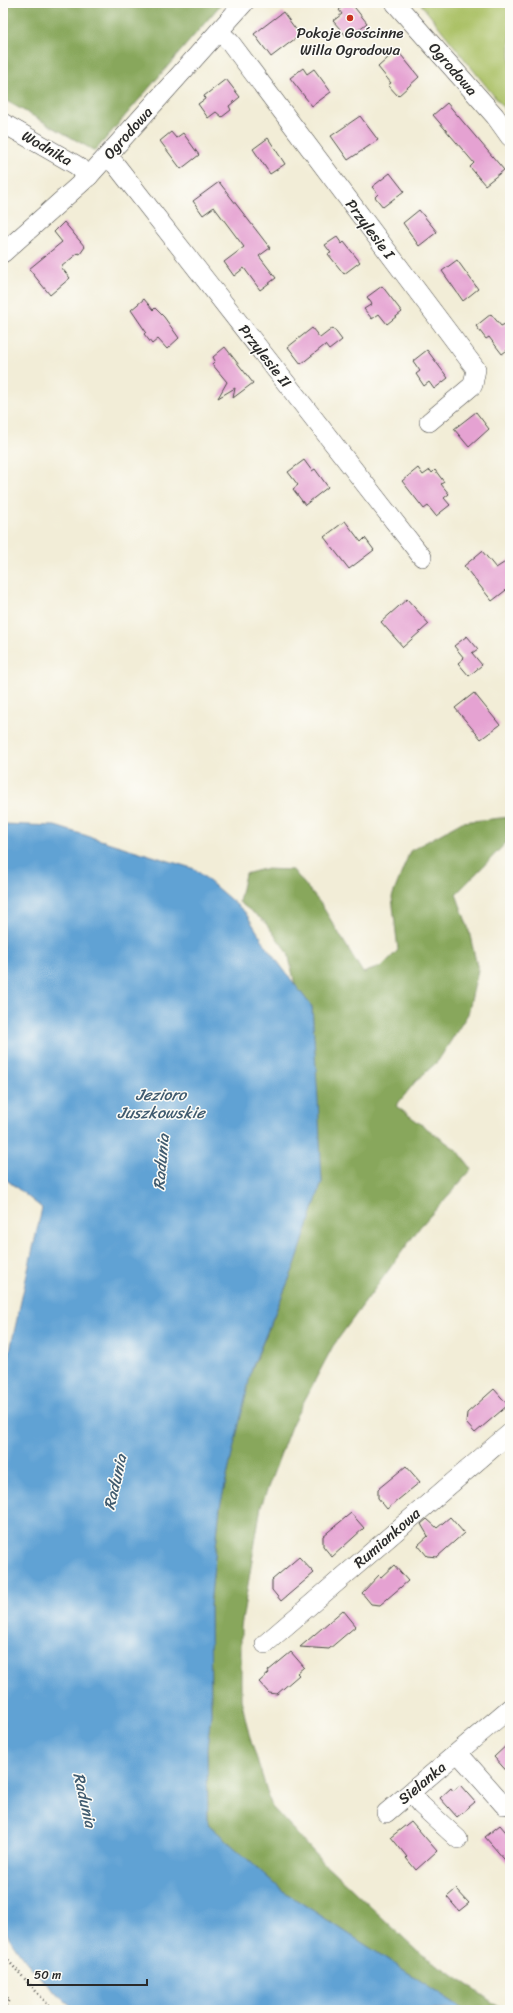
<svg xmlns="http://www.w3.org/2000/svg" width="513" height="2013" font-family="Sriracha,sans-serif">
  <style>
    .green { fill: #abc166; stroke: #6b7648 }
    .forest { fill: #88a75b; stroke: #5a6943 }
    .water { fill: #60a2d4; stroke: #466680 }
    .building { fill: #e5a2d2 }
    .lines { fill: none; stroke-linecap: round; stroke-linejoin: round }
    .minor-casing { stroke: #494845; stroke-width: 20 }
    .path { stroke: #494845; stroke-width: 2.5; stroke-dasharray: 1 3; stroke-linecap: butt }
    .minor { stroke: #fff; stroke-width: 19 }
    .poi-dot { fill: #c8321e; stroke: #fdfcf7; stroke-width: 1.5 }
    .labels { text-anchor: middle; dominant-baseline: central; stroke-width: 3; stroke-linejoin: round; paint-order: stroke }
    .poi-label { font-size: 15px; fill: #2b2b2b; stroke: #fdfcf7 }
    .street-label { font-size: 15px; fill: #2b2b2b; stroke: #fdfcf7 }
    .water-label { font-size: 16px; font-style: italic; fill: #405b6f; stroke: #fdfcf7 }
  </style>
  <rect width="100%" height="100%" fill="#fdfcf7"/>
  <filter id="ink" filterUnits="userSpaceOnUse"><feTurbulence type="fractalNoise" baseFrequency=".025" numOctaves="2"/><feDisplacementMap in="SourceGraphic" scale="8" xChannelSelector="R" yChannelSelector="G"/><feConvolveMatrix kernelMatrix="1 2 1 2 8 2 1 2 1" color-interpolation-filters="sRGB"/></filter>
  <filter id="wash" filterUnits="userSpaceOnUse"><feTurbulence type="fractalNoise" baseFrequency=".012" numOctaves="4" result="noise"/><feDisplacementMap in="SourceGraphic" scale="16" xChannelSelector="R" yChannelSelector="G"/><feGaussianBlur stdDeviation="0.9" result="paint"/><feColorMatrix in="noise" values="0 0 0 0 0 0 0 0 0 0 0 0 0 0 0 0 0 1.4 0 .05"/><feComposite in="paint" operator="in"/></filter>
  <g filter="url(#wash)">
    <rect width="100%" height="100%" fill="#f2edd7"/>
    <path class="green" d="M 420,3 L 510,3 L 510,116 Z"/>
    <g class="forest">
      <path d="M 3,3 L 222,3 L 95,151 L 3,99 Z"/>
      <path d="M 510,817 L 510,836 L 506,843 L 456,894 L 468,927 L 478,970 L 468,1014 L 438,1061 L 415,1082 L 396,1106 L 458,1151 L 472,1169 L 420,1227 L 333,1346 L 292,1424 L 261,1506 L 241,1627 L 241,1699 L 249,1734 L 272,1807 L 324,1863 L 422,1955 L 453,1974 L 503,2010 L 465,2010 L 283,1891 L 208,1824 L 207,1748 L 211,1713 L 210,1605 L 220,1507 L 250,1374 L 295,1265 L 322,1181 L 312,1007 L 295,985 L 288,953 L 264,921 L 239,902 L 245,874 L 264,869 L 293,870 L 321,904 L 363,973 L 382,966 L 398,950 L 392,897 L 410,851 L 462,822 Z"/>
    </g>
    <path class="water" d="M 3,824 L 55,826 L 195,869 L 245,912 L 268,949 L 312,1007 L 318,1099 L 322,1182 L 295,1265 L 252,1368 L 220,1507 L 210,1605 L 211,1714 L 207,1748 L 208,1824 L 283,1891 L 465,2010 L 76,2010 C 45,1984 23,1963 3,1927 L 3,1381 L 42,1208 L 3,1177 Z"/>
    <g id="blocks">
      <g class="building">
        <path d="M 347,3 L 351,3 L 367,23 L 348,38 L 333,21 L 342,14 L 339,10 Z"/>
        <path d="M 283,12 L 300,35 L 271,57 L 254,34 Z"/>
        <path d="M 397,50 L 419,77 L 398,96 L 388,85 L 391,83 L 378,67 Z"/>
        <path d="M 303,68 L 307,74 L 314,69 L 331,92 L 312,106 L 290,78 Z"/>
        <path d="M 226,79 L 240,97 L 229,106 L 231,110 L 222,117 L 216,112 L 208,118 L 198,104 L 205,99 L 204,96 Z"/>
        <path d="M 447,103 L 504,170 L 485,185 L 470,167 L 474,163 L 433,115 Z"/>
        <path d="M 360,116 L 378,140 L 348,160 L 331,136 Z"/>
        <path d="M 171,132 L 176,138 L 183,133 L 199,155 L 181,169 L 160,141 Z"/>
        <path d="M 268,138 L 285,164 L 270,174 L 253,149 Z"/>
        <path d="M 390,173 L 404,191 L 383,207 L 375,197 L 378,194 L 372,187 Z"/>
        <path d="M 219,182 L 270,248 L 259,256 L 276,278 L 260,290 L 244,268 L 234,276 L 224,262 L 244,247 L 214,207 L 203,215 L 193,201 Z"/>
        <path d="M 419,210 L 437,232 L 419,246 L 403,223 Z"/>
        <path d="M 64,222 L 85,247 L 80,254 L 78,253 L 61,267 L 70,278 L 50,295 L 29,269 L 62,242 L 54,232 Z"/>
        <path d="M 337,237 L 342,244 L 344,242 L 360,262 L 344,274 L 328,254 L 331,253 L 325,245 Z"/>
        <path d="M 457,260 L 478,289 L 463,301 L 442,271 Z"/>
        <path d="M 382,286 L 402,312 L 387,324 L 379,314 L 372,319 L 364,309 L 372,304 L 367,297 Z"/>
        <path d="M 144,299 L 153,310 L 155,308 L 164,317 L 179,338 L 167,349 L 158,339 L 152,344 L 144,334 L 146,332 L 131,310 Z"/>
        <path d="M 491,314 L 501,326 L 505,324 L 510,331 L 510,348 L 502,354 L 489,337 L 486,339 L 476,326 Z"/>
        <path d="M 312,328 L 320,338 L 333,328 L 342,340 L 329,350 L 325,345 L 301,364 L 288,347 Z"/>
        <path d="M 225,347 L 253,383 L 233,398 L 235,388 L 218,398 L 227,382 L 212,364 L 215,361 L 213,357 Z"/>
        <path d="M 427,350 L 448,378 L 434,389 L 429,382 L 424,386 L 416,374 L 420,371 L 413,361 Z"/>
        <path d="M 476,412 L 489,429 L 469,447 L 454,429 Z"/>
        <path d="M 304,460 L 312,471 L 315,469 L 328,487 L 305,505 L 293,489 L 298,485 L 288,472 Z"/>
        <path d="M 418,468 L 423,475 L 430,470 L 432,473 L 435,470 L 444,482 L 441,484 L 449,494 L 444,498 L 450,505 L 436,516 L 428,506 L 424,509 L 402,481 Z"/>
        <path d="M 345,521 L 361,542 L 365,538 L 374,550 L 349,569 L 324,537 Z"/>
        <path d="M 482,551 L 496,568 L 510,559 L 510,587 L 492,601 L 464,566 Z"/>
        <path d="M 407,599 L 429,624 L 403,647 L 381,622 Z"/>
        <path d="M 467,636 L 478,649 L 472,653 L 482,665 L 469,676 L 458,663 L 464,658 L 454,646 Z"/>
        <path d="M 474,693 L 500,725 L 481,739 L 455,708 Z"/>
        <path d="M 494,1389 L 508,1405 L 475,1433 L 466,1423 L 467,1413 Z"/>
        <path d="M 406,1466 L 420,1482 L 387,1509 L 378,1498 L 378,1489 Z"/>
        <path d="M 351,1513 L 364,1528 L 332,1557 L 323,1546 L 323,1536 Z"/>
        <path d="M 450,1517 L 464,1533 L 437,1557 L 427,1556 L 418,1545 L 428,1536 L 421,1524 L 427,1519 L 437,1528 Z"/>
        <path d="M 299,1557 L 314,1573 L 281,1601 L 272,1590 L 272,1580 Z"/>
        <path d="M 394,1565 L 408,1581 L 380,1605 L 371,1604 L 362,1593 L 379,1575 L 381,1577 Z"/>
        <path d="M 343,1610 L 356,1626 L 329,1649 L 300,1647 Z"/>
        <path d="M 291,1652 L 304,1667 L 297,1673 L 299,1675 L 277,1694 L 269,1693 L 259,1682 L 269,1673 L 268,1671 Z"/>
        <path d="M 510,1742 L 510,1775 L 494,1757 Z"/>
        <path d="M 460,1785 L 475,1802 L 457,1817 L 440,1798 L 451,1788 L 453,1791 Z"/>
        <path d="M 411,1821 L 437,1851 L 416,1870 L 406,1858 L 407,1857 L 391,1837 Z"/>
        <path d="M 500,1825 L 510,1837 L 510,1866 L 485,1837 Z"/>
        <path d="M 456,1889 L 469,1903 L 459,1911 L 447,1897 Z"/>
      </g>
    </g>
  </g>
  <g filter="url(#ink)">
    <use href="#blocks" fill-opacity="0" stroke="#494845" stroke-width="1"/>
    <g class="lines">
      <defs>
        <g id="minor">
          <path d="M 395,3 L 495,116 L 510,137"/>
          <path d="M 219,32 L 230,42 L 476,369 L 473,385 L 429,422"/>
          <path d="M 3,123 L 76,165 L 89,176"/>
          <path d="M 106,158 L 115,164 L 422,557"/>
          <path d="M 3,253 L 89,176 L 244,3"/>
          <path d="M 265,1644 L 510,1433"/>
          <path d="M 458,1753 L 504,1805"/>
          <path d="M 411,1793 L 421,1805 L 458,1839"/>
          <path d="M 386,1813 L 510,1708"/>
        </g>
      </defs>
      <use href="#minor" class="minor-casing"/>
      <g class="path">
        <path d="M 3,1234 L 5,1245 L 3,1261"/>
        <path d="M 3,1955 L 53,2010"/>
        <path d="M 3,1991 L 9,2000 L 4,2008 L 3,2007"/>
      </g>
      <use href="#minor" class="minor"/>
    </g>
  </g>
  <circle class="poi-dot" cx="350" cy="18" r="4"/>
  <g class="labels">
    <g class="poi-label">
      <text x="350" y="33">Pokoje Gościnne<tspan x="350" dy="17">Willa Ogrodowa</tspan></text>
    </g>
    <g class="street-label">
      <text transform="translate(453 69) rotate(49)">Ogrodowa</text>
      <text transform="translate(128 133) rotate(-48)">Ogrodowa</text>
      <text transform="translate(47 148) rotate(30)">Wodnika</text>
      <text transform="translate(370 229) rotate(53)">Przylesie I</text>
      <text transform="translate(265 356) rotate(52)">Przylesie II</text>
      <text transform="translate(387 1538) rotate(-41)">Rumiankowa</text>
      <text transform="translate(422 1783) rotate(-40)">Sielanka</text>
    </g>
    <g class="water-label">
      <text x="161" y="1094">Jezioro<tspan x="161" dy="18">Juszkowskie</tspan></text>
      <text transform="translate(161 1162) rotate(-85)">Radunia</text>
      <text transform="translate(115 1482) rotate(-77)">Radunia</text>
      <text transform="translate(85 1800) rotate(77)">Radunia</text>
    </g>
  </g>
  <rect width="513" height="2013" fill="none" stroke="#fdfcf7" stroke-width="16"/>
  <path d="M28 1979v6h119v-6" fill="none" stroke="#2b2b2b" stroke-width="2"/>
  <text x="34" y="1979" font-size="12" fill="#2b2b2b" stroke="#fdfcf7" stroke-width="3" paint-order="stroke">50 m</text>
</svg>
